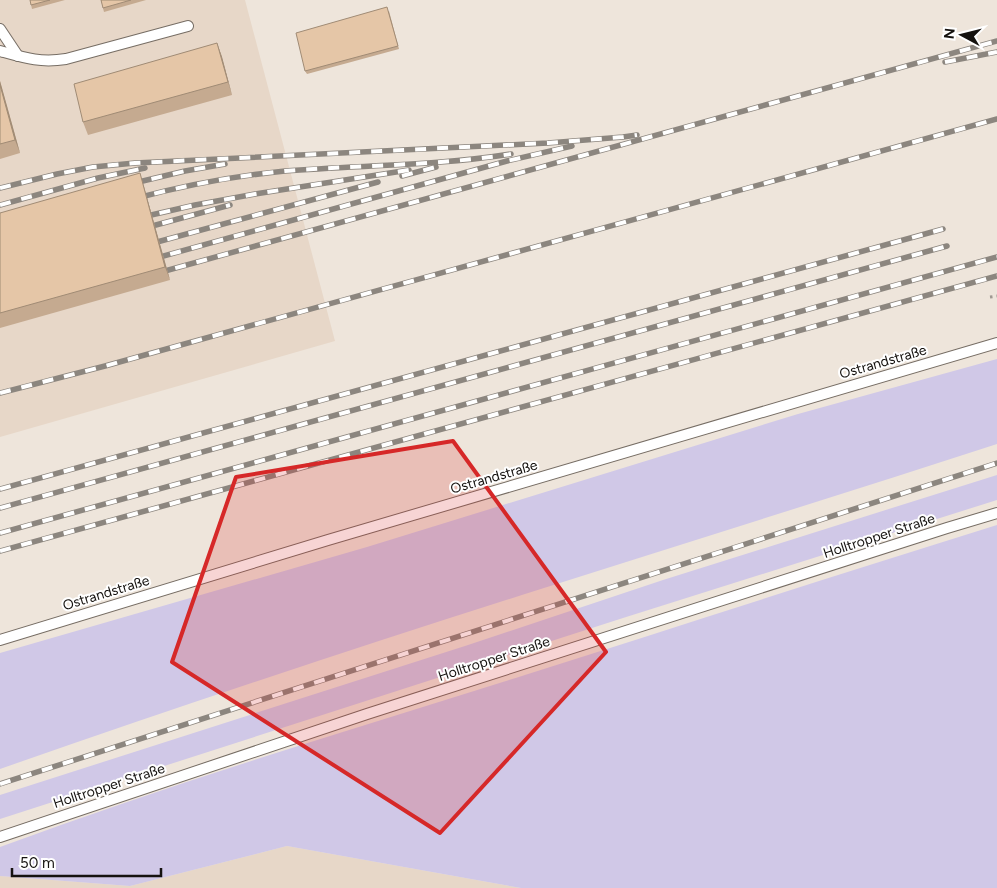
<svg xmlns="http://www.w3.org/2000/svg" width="997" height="888" font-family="Figtree,sans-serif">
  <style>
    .built { fill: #e7d7c8 }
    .green { fill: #d0c8e7 }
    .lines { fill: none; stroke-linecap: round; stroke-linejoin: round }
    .service-casing { stroke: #766d64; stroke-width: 12 }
    .path { stroke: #9f9891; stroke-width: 3; stroke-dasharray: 2.5 4; stroke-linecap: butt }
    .service { stroke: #fff; stroke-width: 10 }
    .rail-casing { stroke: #8c867f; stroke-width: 5.5 }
    .rail { stroke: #fff; stroke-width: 4; stroke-dasharray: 11; stroke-linecap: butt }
    .wall { fill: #c5aa90 }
    .shaded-wall { fill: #a08b75 }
    .building { fill: #e5c6a7; stroke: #a08b75 }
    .marked { fill: #d62828; fill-opacity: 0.2; stroke: #d62828; stroke-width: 4; stroke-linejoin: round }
    .labels { text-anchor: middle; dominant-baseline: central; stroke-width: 4; stroke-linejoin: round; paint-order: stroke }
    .street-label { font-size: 14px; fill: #15120f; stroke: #fff }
  </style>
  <rect width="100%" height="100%" fill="#eee5db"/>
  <g class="built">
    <path d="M 0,0 L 245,0 L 335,341 L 0,437 Z"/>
    <path d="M 287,846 L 521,888 L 0,888 L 0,876 L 130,886 Z"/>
  </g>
  <g class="green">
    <path d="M 997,359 L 997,444 C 840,495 682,544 525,594 C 349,650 174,708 0,769 L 0,653 L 367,547 L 798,414 Z"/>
    <path d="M 997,475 L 997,500 L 623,618 L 0,819 L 0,795 L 465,646 L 663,580 Z"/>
    <path d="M 997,525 L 997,888 L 521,888 L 287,846 L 130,886 L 0,876 L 0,847 C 173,783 350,730 525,675 C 683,625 839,574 997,525 Z"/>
  </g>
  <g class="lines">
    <defs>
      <g id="service">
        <path d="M 0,29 L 18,56"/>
        <path d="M 0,51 C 25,58 40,63 66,59 L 188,26"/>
        <path d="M 0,640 L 328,540 L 997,343"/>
        <path d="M 0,837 L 367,714 L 947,528 L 997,513"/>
      </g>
    </defs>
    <use href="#service" class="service-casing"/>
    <path class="path" d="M 990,297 L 997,296"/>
    <use href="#service" class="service"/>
    <defs>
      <g id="rail">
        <path d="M 945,62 L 997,52"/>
        <path d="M 402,176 L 436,167"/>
        <path d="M 130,184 L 185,171 L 225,164"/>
        <path d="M 0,188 L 57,174 L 93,167 L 135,163 L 548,143 L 623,137 L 637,135"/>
        <path d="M 133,199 C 182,186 234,176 285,171 C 360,165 436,166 511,154"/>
        <path d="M 0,205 L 98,178 L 145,168"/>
        <path d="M 138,218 L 195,205 L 255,194 L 409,170"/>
        <path d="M 141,229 L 230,205"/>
        <path d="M 146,245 L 378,182"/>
        <path d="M 149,260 L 507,161 L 572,146"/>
        <path d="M 154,274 L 997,41"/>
        <path d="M 0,393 L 105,366 L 997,119"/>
        <path d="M 0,489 L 943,229"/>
        <path d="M 0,508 L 947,246"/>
        <path d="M 0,533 L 997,257"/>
        <path d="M 0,551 L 997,276"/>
        <path d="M 0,784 L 997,463"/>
      </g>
    </defs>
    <use href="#rail" class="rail-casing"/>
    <use href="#rail" class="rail"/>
  </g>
  <g class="wall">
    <path d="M 30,0 L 65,0 L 32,9 Z"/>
    <path d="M 101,0 L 146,0 L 104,12 Z"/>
    <path d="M 389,11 L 399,49 L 307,74 L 305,71 Z"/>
    <path d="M 217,43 L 222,57 L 232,95 L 88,135 L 83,122 Z"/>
    <path d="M 0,81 L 20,153 L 0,159 Z"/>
    <path d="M 144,187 L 170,280 L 0,328 L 0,213 Z"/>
  </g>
  <g class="shaded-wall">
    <path d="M 217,43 L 222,57 L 232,95 L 228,82 Z"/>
    <path d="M 0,81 L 20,153 L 15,140 L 0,85 Z"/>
    <path d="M 140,173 L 144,187 L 170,280 L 165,267 Z"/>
  </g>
  <g class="building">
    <path d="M 30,0 L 50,0 L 31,5 Z"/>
    <path d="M 101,0 L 131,0 L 103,8 Z"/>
    <path d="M 387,7 L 398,46 L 305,71 L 296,33 Z"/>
    <path d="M 217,43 L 228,82 L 83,122 L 74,84 Z"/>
    <path d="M 0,85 L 15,140 L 0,144 Z"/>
    <path d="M 140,173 L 165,267 L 0,313 L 0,213 Z"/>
  </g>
  <path class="marked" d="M 453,441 L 606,652 L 440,833 L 172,662 L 236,477 Z"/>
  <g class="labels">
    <g class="street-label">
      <text transform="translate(883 362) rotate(-16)">Ostrandstraße</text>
      <text transform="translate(494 477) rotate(-16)">Ostrandstraße</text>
      <text transform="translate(879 536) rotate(-18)">Holltropper Straße</text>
      <text transform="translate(106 593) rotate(-17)">Ostrandstraße</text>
      <text transform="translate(494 659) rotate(-18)">Holltropper Straße</text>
      <text transform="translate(109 786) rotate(-18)">Holltropper Straße</text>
    </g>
  </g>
  <g transform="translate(962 35) rotate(277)" stroke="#ffffff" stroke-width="4" paint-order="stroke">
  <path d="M0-4L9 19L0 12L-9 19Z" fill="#15120f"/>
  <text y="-8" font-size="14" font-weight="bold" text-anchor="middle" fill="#15120f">N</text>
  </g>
  <path d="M12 868v8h149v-8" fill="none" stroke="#15120f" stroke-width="2.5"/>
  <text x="20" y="868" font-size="15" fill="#15120f" stroke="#ffffff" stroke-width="4" paint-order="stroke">50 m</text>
</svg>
